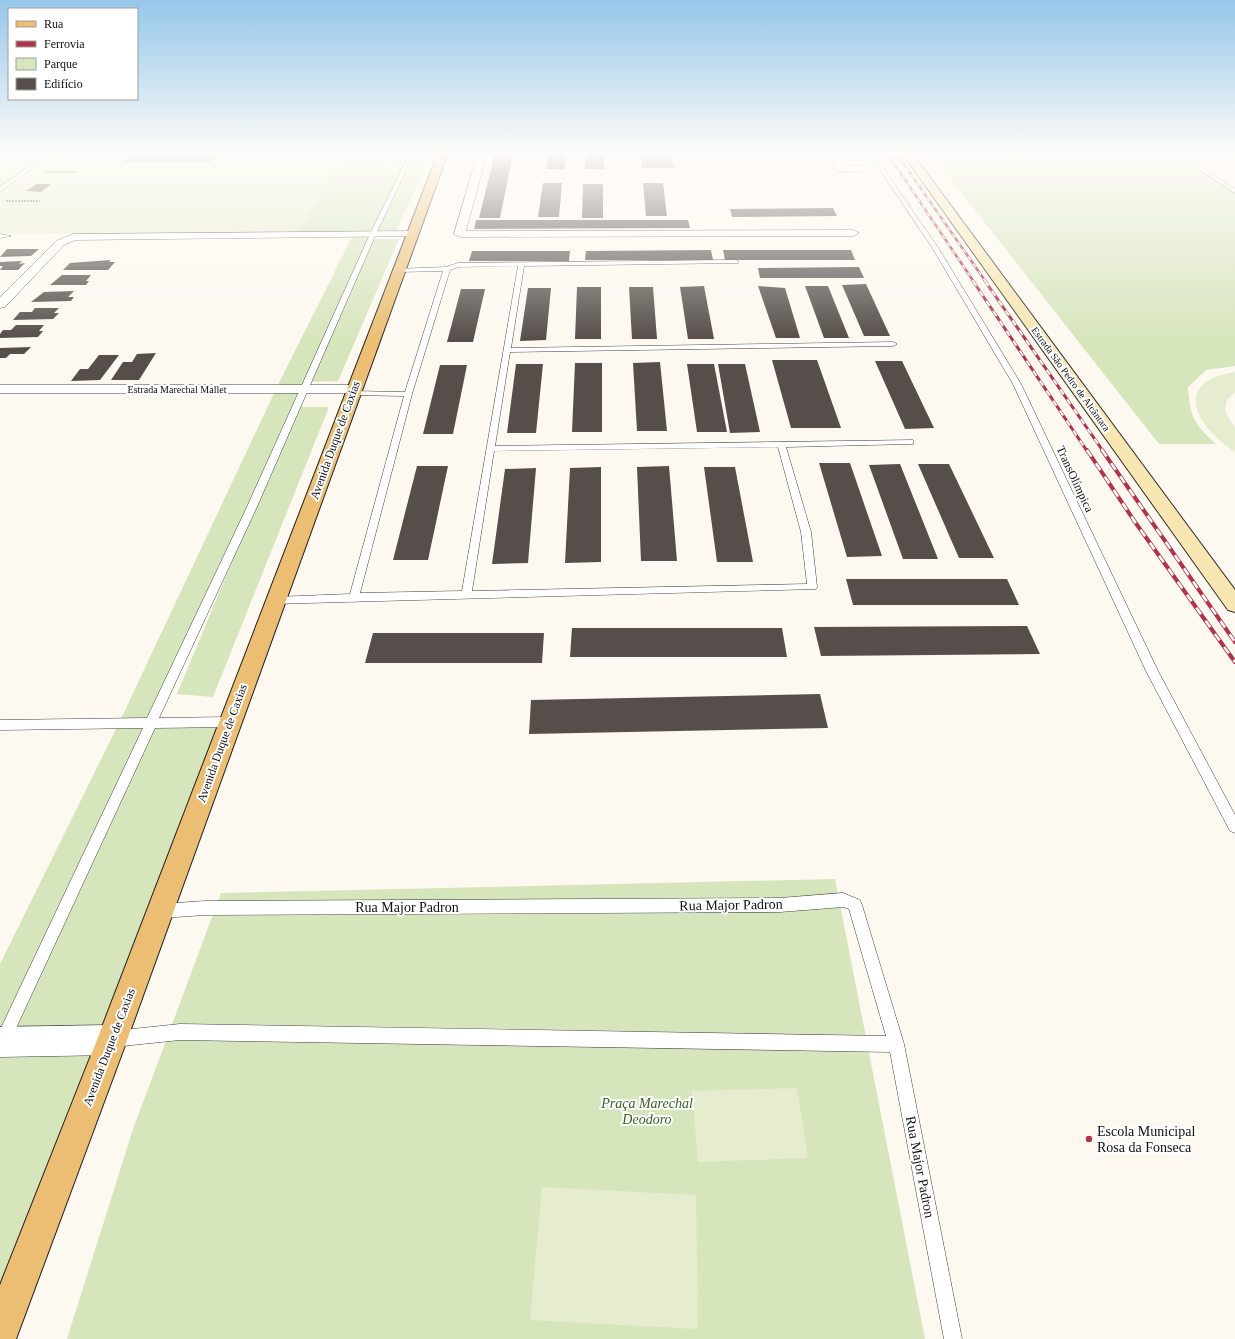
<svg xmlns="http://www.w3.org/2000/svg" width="1235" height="1339" font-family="Georgia,serif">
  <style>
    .green { fill: #d7e5bd }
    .pitch { fill: #e6edce }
    .building { fill: #554e4b }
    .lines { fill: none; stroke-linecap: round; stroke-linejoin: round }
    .lane-casing { stroke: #414141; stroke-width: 1 }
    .street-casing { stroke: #414141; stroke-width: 1 }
    .secondary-casing { stroke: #303030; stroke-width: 2 }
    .primary-casing { stroke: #1f1f1f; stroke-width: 2 }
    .path { stroke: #303030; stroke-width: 1.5; stroke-dasharray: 2 1; stroke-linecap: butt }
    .lane { fill: #fff; fill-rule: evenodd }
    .street { fill: #fff; fill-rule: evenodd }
    .secondary { fill: #f7e6b2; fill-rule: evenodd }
    .primary { fill: #ebbe73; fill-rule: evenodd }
    .rail-far2-casing { stroke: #b0334a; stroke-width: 2.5 }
    .rail-far1-casing { stroke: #b0334a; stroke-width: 3 }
    .rail-casing { stroke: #b0334a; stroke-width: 4 }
    .rail-far2 { stroke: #fff; stroke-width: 1.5; stroke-dasharray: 4.5; stroke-linecap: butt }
    .rail-far1 { stroke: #fff; stroke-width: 2; stroke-dasharray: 6; stroke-linecap: butt }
    .rail { stroke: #fff; stroke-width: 2.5; stroke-dasharray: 8; stroke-linecap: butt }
    .poi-dot { fill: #b0334a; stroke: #fff; stroke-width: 1.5 }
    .labels { text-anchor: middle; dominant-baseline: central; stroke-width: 4; stroke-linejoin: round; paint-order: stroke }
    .far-street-label { font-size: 10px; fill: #0e0e0e; stroke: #fff }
    .street-label { font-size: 12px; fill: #0e0e0e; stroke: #fff }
    .near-street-label { font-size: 14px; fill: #0e0e0e; stroke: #fff }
    .near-park-label { font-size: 14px; font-style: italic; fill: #385f24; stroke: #fff }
    .near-poi-label { font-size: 14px; fill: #0e0e0e; stroke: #fff; text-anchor: start }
  </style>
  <rect width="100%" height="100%" fill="#fdf9f0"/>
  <g class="green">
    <path d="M 348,153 L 391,153 L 382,176 L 395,153 L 431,153 L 397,230 L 378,231 L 406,167 L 373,239 L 399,239 L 338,381 L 311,382 L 300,407 L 329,407 L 213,697 L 177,694 L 268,475 L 152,722 L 230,722 L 0,1310 L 0,964 L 119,723 L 276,389 L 355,231 L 298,231 Z"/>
    <path d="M 930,153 L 1174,153 L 1235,193 L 1235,366 L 1206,370 L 1188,387 C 1190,417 1194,424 1216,444 L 1159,444 Z"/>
    <path d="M 835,879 L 925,1339 L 67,1339 L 133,1129 L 221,893 Z"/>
  </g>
  <g class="pitch">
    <path d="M 0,153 L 348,153 L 298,231 L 6,234 L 0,238 Z"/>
    <path d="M 1235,372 L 1235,392 L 1227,400 L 1225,411 L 1235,428 L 1235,452 C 1197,427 1170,382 1235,372 Z"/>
    <path d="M 797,1088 L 808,1158 L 698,1162 L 692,1091 Z"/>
    <path d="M 542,1187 L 696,1195 L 698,1329 L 530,1320 Z"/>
  </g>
  <g class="building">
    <path d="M 134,153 L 219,153 L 210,162 L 123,162 Z"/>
    <path d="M 495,153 L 513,153 L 500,218 L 479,218 Z"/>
    <path d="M 549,153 L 566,153 L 565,169 L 546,169 Z"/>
    <path d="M 586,153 L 604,153 L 604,169 L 585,169 Z"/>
    <path d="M 641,153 L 671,153 L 674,168 L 642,168 Z"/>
    <path d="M 543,183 L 562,183 L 559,217 L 538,217 Z"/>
    <path d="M 643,183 L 663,183 L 667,216 L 646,216 Z"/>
    <path d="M 37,184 L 51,184 L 41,192 L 26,191 Z"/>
    <path d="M 583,184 L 603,184 L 603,218 L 582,218 Z"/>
    <path d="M 833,208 L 837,216 L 732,217 L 730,209 Z"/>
    <path d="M 476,220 L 688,220 L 690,228 L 474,229 Z"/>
    <path d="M 7,249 L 39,249 L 31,256 L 0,257 Z"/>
    <path d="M 711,250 L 713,260 L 585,260 L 586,251 Z"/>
    <path d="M 723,250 L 851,250 L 855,260 L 725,260 Z"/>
    <path d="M 472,251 L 570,251 L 569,261 L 469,261 Z"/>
    <path d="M 111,260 L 109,262 L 115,262 L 108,270 L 63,270 L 70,263 Z"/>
    <path d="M 22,261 L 19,264 L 25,263 L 18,270 L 0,270 L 3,266 L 0,266 L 0,262 Z"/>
    <path d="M 859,267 L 864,278 L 760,278 L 758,268 Z"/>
    <path d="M 62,275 L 91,275 L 86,281 L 89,281 L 86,285 L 50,285 Z"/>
    <path d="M 866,284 L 890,336 L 864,336 L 842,285 Z"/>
    <path d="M 704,286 L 714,339 L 688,339 L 680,287 Z"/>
    <path d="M 758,286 L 785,288 L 800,338 L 776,338 Z"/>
    <path d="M 805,286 L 828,286 L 849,338 L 824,338 Z"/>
    <path d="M 577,287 L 601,287 L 601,339 L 575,339 Z"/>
    <path d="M 629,287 L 653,287 L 657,339 L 632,339 Z"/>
    <path d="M 528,288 L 551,288 L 546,340 L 520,341 Z"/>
    <path d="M 461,289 L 485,289 L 473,342 L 447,342 Z"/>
    <path d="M 74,291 L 68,297 L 74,297 L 71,301 L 31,302 L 44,292 Z"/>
    <path d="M 35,308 L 59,308 L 54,313 L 59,313 L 53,319 L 13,320 L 20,312 L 32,312 Z"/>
    <path d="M 16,325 L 44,325 L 39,331 L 43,331 L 38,337 L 0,338 L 0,334 L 3,330 L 11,330 Z"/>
    <path d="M 31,347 L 24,354 L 10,354 L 6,358 L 0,358 L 0,348 Z"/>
    <path d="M 156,353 L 139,380 L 111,380 L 123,362 L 132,362 L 137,354 Z"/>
    <path d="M 99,355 L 119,355 L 100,380 L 71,381 L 80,369 L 88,369 Z"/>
    <path d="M 772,360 L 817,360 L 841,428 L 791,428 Z"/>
    <path d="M 875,361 L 902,361 L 934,428 L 905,429 Z"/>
    <path d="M 660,362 L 667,431 L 637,431 L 633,363 Z"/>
    <path d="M 575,363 L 602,363 L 602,432 L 572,432 Z"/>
    <path d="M 516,364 L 543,364 L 536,433 L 507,433 Z"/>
    <path d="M 687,364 L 714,364 L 727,432 L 697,432 Z"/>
    <path d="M 718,364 L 745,364 L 760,432 L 730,433 Z"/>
    <path d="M 440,365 L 467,365 L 453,434 L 423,434 Z"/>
    <path d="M 819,463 L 850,463 L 882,556 L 847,557 Z"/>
    <path d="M 900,464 L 938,559 L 903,559 L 869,465 Z"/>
    <path d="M 918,464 L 949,464 L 994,558 L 959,558 Z"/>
    <path d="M 417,466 L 448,466 L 428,560 L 393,560 Z"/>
    <path d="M 669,466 L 677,561 L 641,561 L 637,467 Z"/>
    <path d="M 601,467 L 601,562 L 565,563 L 570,468 Z"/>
    <path d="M 704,467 L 735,467 L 753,562 L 717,562 Z"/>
    <path d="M 536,468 L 528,563 L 492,564 L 505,469 Z"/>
    <path d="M 846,579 L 1007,579 L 1019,605 L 853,605 Z"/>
    <path d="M 1027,626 L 1040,654 L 821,656 L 814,627 Z"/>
    <path d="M 572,628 L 782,628 L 787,657 L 570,657 Z"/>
    <path d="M 373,633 L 544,633 L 542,663 L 365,663 Z"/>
    <path d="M 820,694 L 828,728 L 529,734 L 531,700 Z"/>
  </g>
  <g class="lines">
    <defs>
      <g id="lane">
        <path d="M 48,153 L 53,153 L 0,192 L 0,187 Z"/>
        <path d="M 410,153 L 414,153 L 376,234 L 256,509 L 159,718 L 230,717 L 234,719 L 236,722 L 234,725 L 230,727 L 155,728 L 5,1052 L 0,1055 L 0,1030 L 143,728 L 0,730 L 0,720 L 147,718 L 246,509 L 370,234 Z"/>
        <path d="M 869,153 L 873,153 L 939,249 L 1021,384 L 1158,671 L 1235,815 L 1235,833 L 1230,831 L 1146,671 L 1013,384 L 933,249 Z"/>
        <path d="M 1174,153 L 1179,153 L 1235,189 L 1235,193 Z"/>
        <path d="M 0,234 L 11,236 L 0,238 Z"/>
        <path d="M 736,260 L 738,261 L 738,263 L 524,266 L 511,348 L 893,342 L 897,344 L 893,346 L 510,352 L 495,446 L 913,440 L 913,444 L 910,444 L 786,447 L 811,532 L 817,587 L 816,589 L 271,604 L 270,601 L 275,597 L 350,594 L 404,396 L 352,395 L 348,393 L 352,391 L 405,392 L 443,271 L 398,272 L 395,270 L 396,269 L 446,267 L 458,263 ZM 518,266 L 462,591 L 360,593 L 412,394 L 450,270 L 459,267 ZM 778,447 L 801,532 L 807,584 L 472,591 L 494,451 Z"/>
        <path d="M 843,893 L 860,900 L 862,905 L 904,1044 L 962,1339 L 944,1339 L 890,1052 L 180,1040 L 113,1047 L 108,1044 L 105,1039 L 108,1034 L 113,1031 L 180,1024 L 886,1036 L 849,909 L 843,907 L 780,912 L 205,915 L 161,918 L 156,916 L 154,911 L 156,906 L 161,904 L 205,901 L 780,898 Z"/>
      </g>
      <g id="street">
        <path d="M 478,153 L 487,153 L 466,231 L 853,230 L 859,233 L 853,236 L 460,237 L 454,234 Z"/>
        <path d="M 827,153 L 835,153 L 843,166 L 864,166 L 869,169 L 864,172 L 837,171 Z"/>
        <path d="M 412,231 L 416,232 L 418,234 L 416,236 L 75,240 L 64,245 L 5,307 L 0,308 L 0,297 L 56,241 L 73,234 Z"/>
        <path d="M 0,385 L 354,385 L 359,386 L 361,389 L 359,392 L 354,393 L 0,393 Z"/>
        <path d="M 112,1025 L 122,1030 L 127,1040 L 122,1050 L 112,1055 L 0,1057 L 0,1027 Z"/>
      </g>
      <path id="secondary" d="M 902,153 L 912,153 L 1235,590 L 1235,612 L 1228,610 Z"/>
      <path id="primary" d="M 438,153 L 448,153 L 127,1040 L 16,1339 L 0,1339 L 0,1285 L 97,1040 Z"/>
    </defs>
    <use href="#lane" class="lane-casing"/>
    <use href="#street" class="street-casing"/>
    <use href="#secondary" class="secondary-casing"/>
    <use href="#primary" class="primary-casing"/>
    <g class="path">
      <path d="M 45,172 L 78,172"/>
      <path d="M 6,201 L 40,201"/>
    </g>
    <use href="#lane" class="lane"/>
    <use href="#street" class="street"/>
    <use href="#secondary" class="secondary"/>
    <use href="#primary" class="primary"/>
    <defs>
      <g id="rail-far2">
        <path d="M 887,153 L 974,282"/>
        <path d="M 896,153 L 986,282"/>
      </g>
      <g id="rail-far1">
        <path d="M 973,281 L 1087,451"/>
        <path d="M 985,281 L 1103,451"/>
      </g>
      <g id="rail">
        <path d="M 1087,450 L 1135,522 L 1235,662"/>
        <path d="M 1102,450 L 1235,642"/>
      </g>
    </defs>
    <use href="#rail-far2" class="rail-far2-casing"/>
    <use href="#rail-far1" class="rail-far1-casing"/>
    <use href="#rail" class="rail-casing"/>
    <use href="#rail-far2" class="rail-far2"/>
    <use href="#rail-far1" class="rail-far1"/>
    <use href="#rail" class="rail"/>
  </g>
  <linearGradient id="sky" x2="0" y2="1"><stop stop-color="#95c7eb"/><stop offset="0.45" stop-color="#fefcf8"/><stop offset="1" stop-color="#fefcf8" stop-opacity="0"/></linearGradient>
  <rect width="1235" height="340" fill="url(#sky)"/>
  <circle class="poi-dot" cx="1089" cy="1139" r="4"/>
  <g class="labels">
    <g class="far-street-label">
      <text transform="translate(1071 379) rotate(54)">Estrada São Pedro de Alcântara</text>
      <text x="177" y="389">Estrada Marechal Mallet</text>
    </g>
    <g class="street-label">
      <text transform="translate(335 440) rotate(-70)">Avenida Duque de Caxias</text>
      <text transform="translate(1075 479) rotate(65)">TransOlímpica</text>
      <text transform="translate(222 743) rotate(-70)">Avenida Duque de Caxias</text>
      <text transform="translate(109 1047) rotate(-69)">Avenida Duque de Caxias</text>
    </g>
    <g class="near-street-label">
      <text transform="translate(731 905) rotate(-1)">Rua Major Padron</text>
      <text x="407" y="907">Rua Major Padron</text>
      <text transform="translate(920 1167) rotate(79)">Rua Major Padron</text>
    </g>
    <g class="near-park-label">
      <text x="647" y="1103">Praça Marechal<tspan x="647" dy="16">Deodoro</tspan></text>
    </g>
    <g class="near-poi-label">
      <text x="1097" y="1131">Escola Municipal<tspan x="1097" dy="16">Rosa da Fonseca</tspan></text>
    </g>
  </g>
  <rect x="8" y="8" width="130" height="92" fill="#ffffff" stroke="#9f9f9f"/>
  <rect x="16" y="21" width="20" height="6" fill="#ebbe73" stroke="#9f9f9f"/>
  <text x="44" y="28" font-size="12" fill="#0e0e0e">Rua</text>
  <rect x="16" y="41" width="20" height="6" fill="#b0334a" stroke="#9f9f9f"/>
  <text x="44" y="48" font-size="12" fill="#0e0e0e">Ferrovia</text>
  <rect x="16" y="58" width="20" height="12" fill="#d7e5bd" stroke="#9f9f9f"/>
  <text x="44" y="68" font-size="12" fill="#0e0e0e">Parque</text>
  <rect x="16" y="78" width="20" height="12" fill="#554e4b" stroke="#9f9f9f"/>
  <text x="44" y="88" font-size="12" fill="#0e0e0e">Edifício</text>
</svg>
